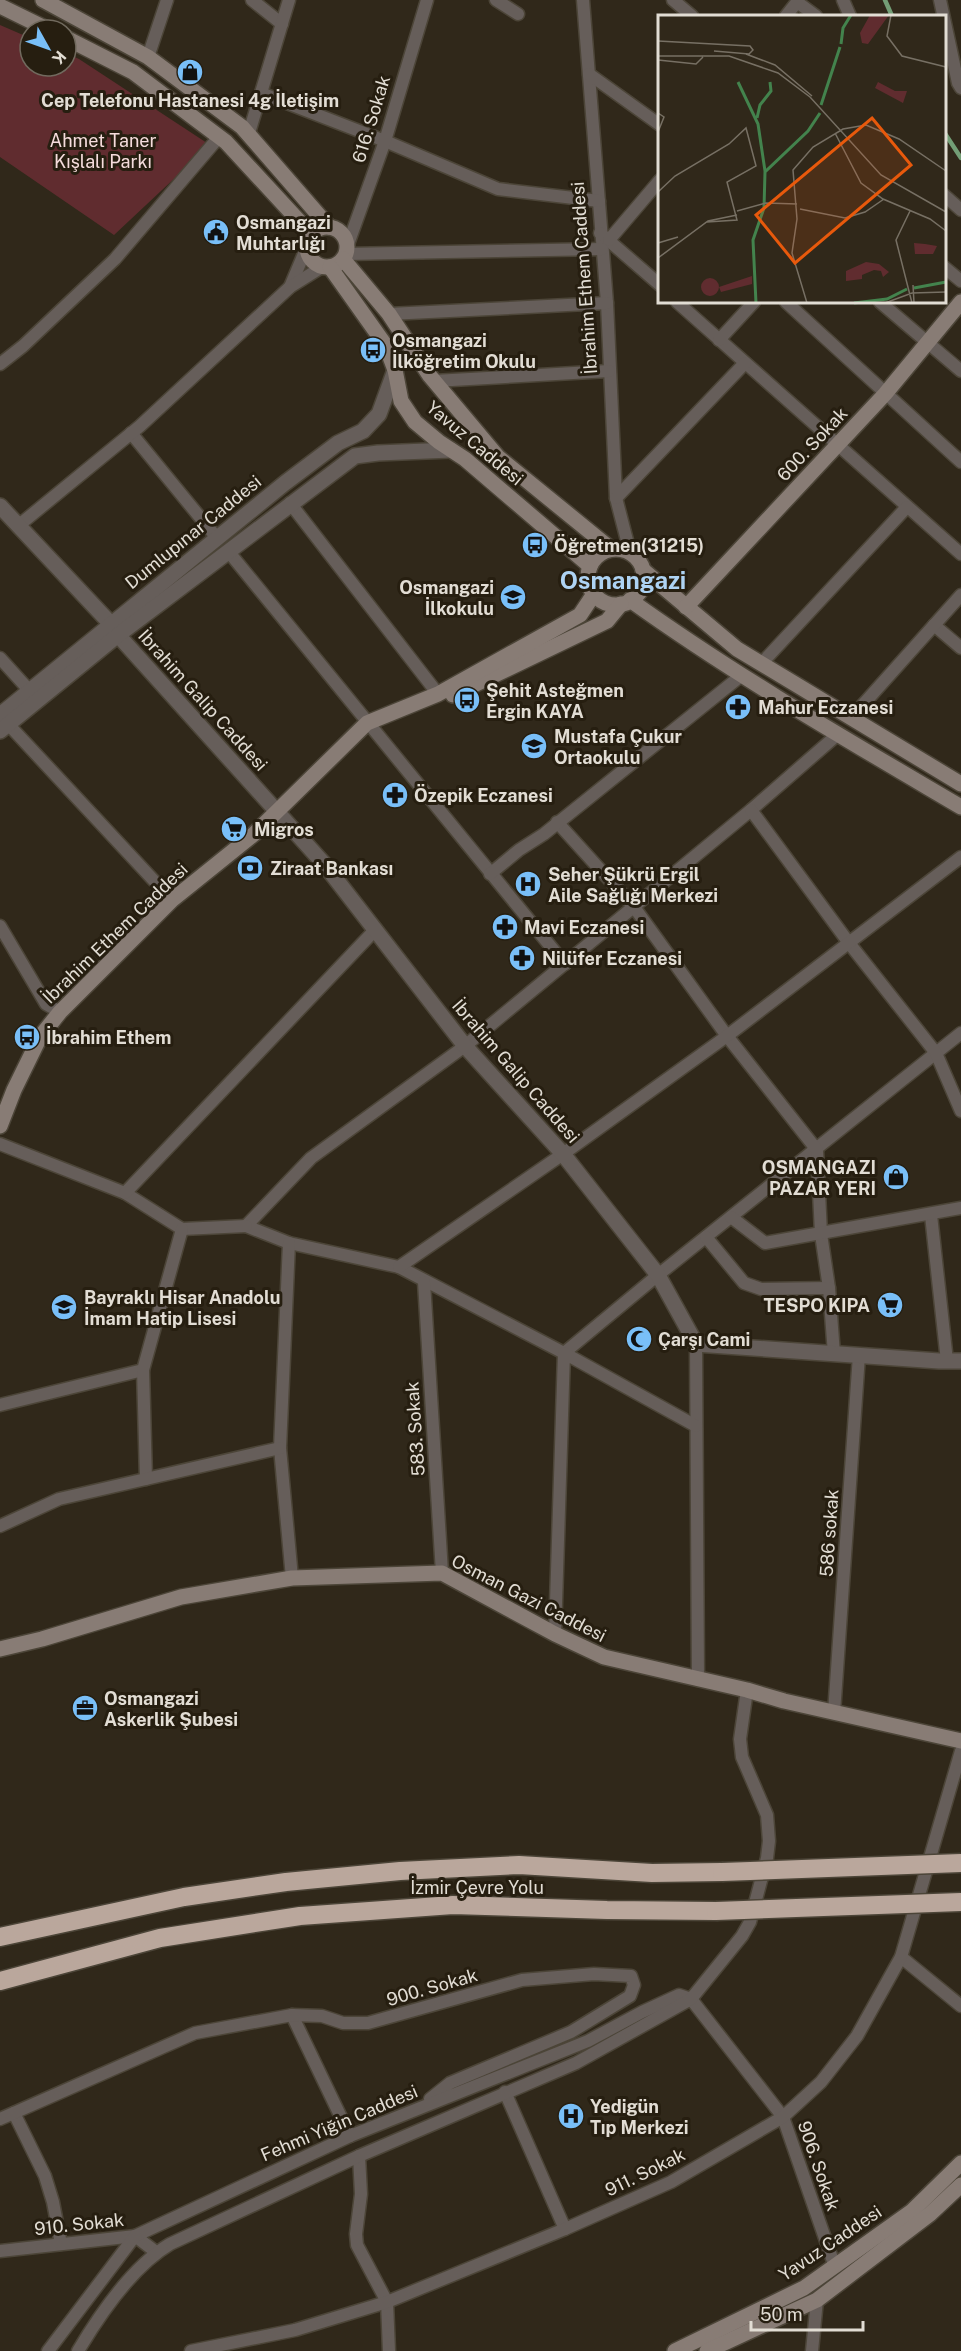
<svg xmlns="http://www.w3.org/2000/svg" width="961" height="2351" font-family="'Public Sans',sans-serif">
  <style>
    .green { fill: #602c2f }
    .lines { fill: none; stroke-linecap: round; stroke-linejoin: round }
    .stream { stroke: #739e76; stroke-width: 4.5 }
    .minor-casing { stroke: #4c4538; stroke-width: 15 }
    .tertiary-casing { stroke: #4c4538; stroke-width: 18 }
    .secondary-casing { stroke: #4c4538; stroke-width: 18 }
    .motorway-casing { stroke: #4c4538; stroke-width: 21 }
    .minor { stroke: #665e5a; stroke-width: 12 }
    .tertiary { stroke: #665e5a; stroke-width: 15 }
    .secondary { stroke: #887c75; stroke-width: 15 }
    .motorway { stroke: #baa79c; stroke-width: 18 }
    .motorway-bridge-casing { stroke: #4c4538; stroke-width: 21; stroke-linecap: butt }
    .motorway-bridge { stroke: #baa79c; stroke-width: 18 }
    .labels { text-anchor: middle; dominant-baseline: central; stroke-width: 6; stroke-linejoin: round; paint-order: stroke }
    .poi-label { font-size: 18px; font-weight: bold; fill: #e2ddd4; stroke: #261e10; text-anchor: start }
    .street-label { font-size: 18px; fill: #e2ddd4; stroke: #261e10 }
    .park-label { font-size: 18px; fill: #f5dcdc; stroke: #261e10 }
    .district-label { font-size: 24px; font-weight: bold; fill: #aed3f3; stroke: #261e10 }
    .inset-river { fill: none; stroke: #43834d; stroke-width: 3 }
    .inset-road { fill: none; stroke: #777064; stroke-width: 1.5 }
    .view { fill: #e8590c; fill-opacity: 0.15; stroke: #e8590c; stroke-width: 3 }
    .inset-edge { fill: none; stroke: #e2ddd4; stroke-width: 3 }
  </style>
  <rect width="100%" height="100%" fill="#30281a"/>
  <path class="green" d="M 0,25 L 30,38 L 30,66 L 66,66 L 66,53 L 79,59 L 210,145 L 114,235 L 0,157 Z"/>
  <g class="lines">
    <g class="stream">
      <path d="M 885,0 L 892,16"/>
      <path d="M 944,132 L 961,158"/>
    </g>
    <defs>
      <g id="minor">
        <path d="M 252,0 L 282,24"/>
        <path d="M 496,0 L 518,14"/>
        <path d="M 583,0 L 607,303 L 616,498 L 630,552"/>
        <path d="M 673,0 L 692,16"/>
        <path d="M 843,0 L 850,16"/>
        <path d="M 940,0 L 958,83 L 961,88"/>
        <path d="M 786,16 L 797,2 L 816,16"/>
        <path d="M 148,57 L 167,0"/>
        <path d="M 589,74 L 660,125"/>
        <path d="M 261,93 L 385,141 L 498,189 L 599,201"/>
        <path d="M 248,136 L 289,0"/>
        <path d="M 944,195 L 961,210"/>
        <path d="M 600,233 L 660,285"/>
        <path d="M 609,240 L 660,180"/>
        <path d="M 347,247 L 385,141 L 427,0"/>
        <path d="M 346,254 L 602,249"/>
        <path d="M 944,267 L 961,281"/>
        <path d="M 290,287 L 306,249"/>
        <path d="M 677,302 L 961,554"/>
        <path d="M 786,302 L 961,462"/>
        <path d="M 880,302 L 961,371"/>
        <path d="M 389,314 L 607,303"/>
        <path d="M 719,340 L 754,302"/>
        <path d="M 0,364 L 23,346 L 115,259 L 219,137"/>
        <path d="M 434,381 L 609,371"/>
        <path d="M 131,433 L 217,538"/>
        <path d="M 616,498 L 745,363"/>
        <path d="M 290,503 L 438,694"/>
        <path d="M 18,526 L 140,426 L 290,287 L 322,267"/>
        <path d="M 228,551 L 565,964"/>
        <path d="M 934,625 L 961,648"/>
        <path d="M 0,658 L 29,690"/>
        <path d="M 761,664 L 907,507"/>
        <path d="M 851,718 L 961,595"/>
        <path d="M 8,724 L 172,900"/>
        <path d="M 830,730 L 837,735 L 751,810 L 465,1046 L 311,1158 L 246,1226 L 289,1243 L 399,1267 L 564,1353 L 658,1275 L 961,1033"/>
        <path d="M 751,810 L 849,943 L 936,1053 L 961,1111"/>
        <path d="M 557,822 L 634,907 L 727,1036 L 817,1150 L 821,1234 L 829,1288 L 834,1354"/>
        <path d="M 490,874 L 519,850 L 544,834 L 742,675"/>
        <path d="M 0,926 L 46,1004 L 60,1012"/>
        <path d="M 0,1144 L 125,1193 L 182,1229 L 246,1226"/>
        <path d="M 125,1193 L 375,930"/>
        <path d="M 931,1215 L 947,1361"/>
        <path d="M 731,1217 L 765,1243 L 961,1208"/>
        <path d="M 706,1237 L 744,1283 L 761,1289 L 829,1288"/>
        <path d="M 289,1243 L 280,1448 L 292,1578"/>
        <path d="M 399,1267 L 563,1154 L 727,1036 L 961,857"/>
        <path d="M 424,1282 L 442,1573"/>
        <path d="M 696,1344 L 698,1680"/>
        <path d="M 0,1405 L 143,1370"/>
        <path d="M 146,1479 L 143,1370 L 182,1229"/>
        <path d="M 0,1526 L 59,1499 L 280,1448"/>
        <path d="M 555,1634 L 564,1353 L 696,1426"/>
        <path d="M 834,1713 L 859,1355"/>
        <path d="M 901,1957 L 961,2006"/>
        <path d="M 292,2015 L 350,2136"/>
        <path d="M 505,2092 L 565,2229"/>
        <path d="M 14,2113 L 45,2176 L 53,2202 L 61,2244"/>
        <path d="M 0,2119 L 195,2033 L 292,2015 L 322,2016 L 343,2023 L 368,2023 L 522,1980 L 594,1974 L 631,1976 L 634,1985 L 630,1996 L 571,2032 L 450,2083 L 430,2099"/>
        <path d="M 359,2156 L 361,2194 L 356,2234 L 357,2245 L 387,2302 L 389,2351"/>
        <path d="M 0,2251 L 135,2236 L 156,2252"/>
        <path d="M 48,2351 L 135,2236 L 350,2136 L 588,2041 L 642,2012 L 679,1995 L 691,1999 L 783,2117 L 835,2267"/>
        <path d="M 78,2351 C 100,2314 133,2266 170,2244 L 359,2156 L 576,2063 L 691,1999 L 742,1936 L 750,1922 L 767,1858 L 769,1841 L 767,1815 L 742,1757 L 740,1739 L 747,1690"/>
        <path d="M 191,2351 L 295,2330 L 387,2302 L 565,2229 L 671,2182 L 783,2117 L 821,2082 L 857,2036 L 901,1957 L 961,1751"/>
        <path d="M 812,2351 L 817,2300"/>
      </g>
      <g id="tertiary">
        <path d="M 0,506 L 110,623"/>
        <path d="M 118,635 L 325,865 L 465,1046 L 563,1154 L 658,1275 L 696,1344 L 939,1361 L 961,1361"/>
        <path d="M 0,715 L 285,483 L 338,443 L 363,431 L 379,414 L 395,370"/>
        <path d="M 0,731 L 118,635 L 355,456 L 378,453 L 451,450"/>
      </g>
      <g id="secondary">
        <path d="M 43,0 L 148,57 L 242,127 L 329,227"/>
        <path d="M 0,6 L 49,30"/>
        <path d="M 66,38 L 133,72 L 226,142 L 311,234"/>
        <circle cx="327" cy="247" r="20"/>
        <path d="M 343,259 L 389,314 L 430,376 L 498,457 L 611,549"/>
        <path d="M 330,267 L 386,346 L 395,370 L 401,401 L 415,422 L 439,442 L 465,459 L 590,566"/>
        <circle cx="616" cy="577" r="28"/>
        <path d="M 643,570 L 737,649 L 961,784"/>
        <path d="M 630,600 C 736,676 849,741 961,807"/>
        <path d="M 686,607 L 885,394 L 961,302"/>
        <path d="M 453,695 L 607,621 L 621,604"/>
        <path d="M 0,1126 L 14,1090 L 40,1037 L 60,1012 L 172,900 L 254,834 L 367,723 L 438,694 L 580,615 L 594,594"/>
        <path d="M 0,1649 L 42,1639 L 181,1597 L 292,1578 L 442,1573 L 555,1634 L 604,1657 L 747,1690 L 784,1701 L 961,1741"/>
        <path d="M 675,2351 L 804,2288 L 912,2211 L 961,2163"/>
        <path d="M 707,2351 L 817,2300 L 930,2214 L 961,2185"/>
      </g>
      <g id="motorway">
        <path d="M 0,1937 L 184,1897 L 286,1882 L 400,1871 L 519,1865 L 652,1873 L 722,1872"/>
        <path d="M 0,1981 L 160,1938 L 300,1916 L 453,1905 L 607,1910 L 716,1911"/>
      </g>
    </defs>
    <use href="#minor" class="minor-casing"/>
    <use href="#tertiary" class="tertiary-casing"/>
    <use href="#secondary" class="secondary-casing"/>
    <use href="#motorway" class="motorway-casing"/>
    <use href="#minor" class="minor"/>
    <use href="#tertiary" class="tertiary"/>
    <use href="#secondary" class="secondary"/>
    <use href="#motorway" class="motorway"/>
    <defs>
      <g id="motorway-bridge">
        <path d="M 722,1872 L 961,1863"/>
        <path d="M 716,1911 L 961,1902"/>
      </g>
    </defs>
    <use href="#motorway-bridge" class="motorway-bridge-casing"/>
    <use href="#motorway-bridge" class="motorway-bridge"/>
  </g>
  <defs>
    <symbol id="shop-disc" viewBox="-11 -11 22 22"><circle r="9.5" fill="#79bff8" stroke="#261e10"/><path d="M-5-2.5h2.3a2.7 3.5 0 0 1 5.4 0H5L5.5 6h-11ZM-1.5-2.5h3a1.5 2.3 0 0 0-3 0Z" fill="#111"/></symbol>
    <symbol id="civic-disc" viewBox="-11 -11 22 22"><circle r="9.5" fill="#79bff8" stroke="#261e10"/><path d="M-.6-6.5H3V-4.5H.6V-3L4-1V1h2V6H-6V1h2V-1L-.6-3ZM-1.2 2.5V6h2.4V2.5Z" fill="#111"/></symbol>
    <symbol id="bus-disc" viewBox="-11 -11 22 22"><circle r="9.5" fill="#79bff8" stroke="#261e10"/><path d="M-5-6H5V4H4V6H2V4H-2V6H-4V4H-5ZM-3.5-4V0h7V-4ZM-3.5 1.2v1.5H-2V1.2ZM2 1.2v1.5H3.5V1.2Z" fill="#111"/></symbol>
    <symbol id="school-disc" viewBox="-11 -11 22 22"><circle r="9.5" fill="#79bff8" stroke="#261e10"/><path d="M0-5L7-2L0 1L-7-2ZM-4 1L0 2.5L4 1V4Q0 6-4 4Z" fill="#111"/></symbol>
    <symbol id="pharmacy-disc" viewBox="-11 -11 22 22"><circle r="9.5" fill="#79bff8" stroke="#261e10"/><path d="M-2-6h4v4h4v4h-4v4h-4v-4h-4v-4h4Z" fill="#111"/></symbol>
    <symbol id="supermarket-disc" viewBox="-11 -11 22 22"><circle r="9.5" fill="#79bff8" stroke="#261e10"/><path d="M-6-5.5h2.5l.6 2H6L4.5 2H-2.5L-4.4-4H-6ZM-1.5 3.2a1.3 1.3 0 1 0 .1 0ZM3 3.2a1.3 1.3 0 1 0 .1 0Z" fill="#111"/></symbol>
    <symbol id="bank-disc" viewBox="-11 -11 22 22"><circle r="9.5" fill="#79bff8" stroke="#261e10"/><path d="M-6-4H6V4H-6ZM0-2.3a2.3 2.3 0 1 0 0 4.6a2.3 2.3 0 1 0 0-4.6Z" fill="#111"/></symbol>
    <symbol id="hospital-disc" viewBox="-11 -11 22 22"><circle r="9.5" fill="#79bff8" stroke="#261e10"/><path d="M-5-5h3v3.5h4V-5h3V5h-3V1.5h-4V5h-3Z" fill="#111"/></symbol>
    <symbol id="mosque-disc" viewBox="-11 -11 22 22"><circle r="9.5" fill="#79bff8" stroke="#261e10"/><path d="M3.5-4.9A6 6 0 1 0 3.5 4.9A5 5 0 1 1 3.5-4.9Z" fill="#111"/></symbol>
    <symbol id="office-disc" viewBox="-11 -11 22 22"><circle r="9.5" fill="#79bff8" stroke="#261e10"/><path d="M-6-3h4V-5.5h4V-3h4V5H-6ZM-1-4.5V-3h2v-1.5ZM-6 0V1H6V0Z" fill="#111"/></symbol>
  </defs>
  <g fill-rule="evenodd">
    <use href="#shop-disc" x="175" y="57" width="30" height="30"/>
    <use href="#civic-disc" x="201" y="217" width="30" height="30"/>
    <use href="#bus-disc" x="358" y="335" width="30" height="30"/>
    <use href="#bus-disc" x="520" y="530" width="30" height="30"/>
    <use href="#school-disc" x="498" y="582" width="30" height="30"/>
    <use href="#bus-disc" x="452" y="685" width="30" height="30"/>
    <use href="#pharmacy-disc" x="723" y="692" width="30" height="30"/>
    <use href="#school-disc" x="519" y="731" width="30" height="30"/>
    <use href="#pharmacy-disc" x="380" y="780" width="30" height="30"/>
    <use href="#supermarket-disc" x="219" y="814" width="30" height="30"/>
    <use href="#bank-disc" x="235" y="853" width="30" height="30"/>
    <use href="#hospital-disc" x="513" y="869" width="30" height="30"/>
    <use href="#pharmacy-disc" x="490" y="912" width="30" height="30"/>
    <use href="#pharmacy-disc" x="507" y="943" width="30" height="30"/>
    <use href="#bus-disc" x="12" y="1022" width="30" height="30"/>
    <use href="#shop-disc" x="881" y="1162" width="30" height="30"/>
    <use href="#supermarket-disc" x="875" y="1290" width="30" height="30"/>
    <use href="#school-disc" x="49" y="1292" width="30" height="30"/>
    <use href="#mosque-disc" x="624" y="1324" width="30" height="30"/>
    <use href="#office-disc" x="70" y="1693" width="30" height="30"/>
    <use href="#hospital-disc" x="556" y="2101" width="30" height="30"/>
  </g>
  <g class="labels">
    <g class="poi-label">
      <text x="190" y="100" text-anchor="middle">Cep Telefonu Hastanesi 4g İletişim</text>
      <text x="236" y="222">Osmangazi<tspan x="236" dy="21">Muhtarlığı</tspan></text>
      <text x="392" y="340">Osmangazi<tspan x="392" dy="21">İlköğretim Okulu</tspan></text>
      <text x="554" y="545">Öğretmen(31215)</text>
      <text x="494" y="587" text-anchor="end">Osmangazi<tspan x="494" dy="21">İlkokulu</tspan></text>
      <text x="486" y="690">Şehit Asteğmen<tspan x="486" dy="21">Ergin KAYA</tspan></text>
      <text x="758" y="707">Mahur Eczanesi</text>
      <text x="554" y="736">Mustafa Çukur<tspan x="554" dy="21">Ortaokulu</tspan></text>
      <text x="414" y="795">Özepik Eczanesi</text>
      <text x="254" y="829">Migros</text>
      <text x="270" y="868">Ziraat Bankası</text>
      <text x="548" y="874">Seher Şükrü Ergil<tspan x="548" dy="21">Aile Sağlığı Merkezi</tspan></text>
      <text x="524" y="927">Mavi Eczanesi</text>
      <text x="542" y="958">Nilüfer Eczanesi</text>
      <text x="46" y="1037">İbrahim Ethem</text>
      <text x="876" y="1167" text-anchor="end">OSMANGAZI<tspan x="876" dy="21">PAZAR YERI</tspan></text>
      <text x="84" y="1297">Bayraklı Hisar Anadolu<tspan x="84" dy="21">İmam Hatip Lisesi</tspan></text>
      <text x="870" y="1305" text-anchor="end">TESPO KIPA</text>
      <text x="658" y="1339">Çarşı Cami</text>
      <text x="104" y="1698">Osmangazi<tspan x="104" dy="21">Askerlik Şubesi</tspan></text>
      <text x="590" y="2106">Yedigün<tspan x="590" dy="21">Tıp Merkezi</tspan></text>
    </g>
    <g class="street-label">
      <text transform="translate(371 119) rotate(-73)">616. Sokak</text>
      <text transform="translate(584 278) rotate(-94)">İbrahim Ethem Caddesi</text>
      <text transform="translate(475 443) rotate(40)">Yavuz Caddesi</text>
      <text transform="translate(812 444) rotate(-47)">600. Sokak</text>
      <text transform="translate(193 532) rotate(-39)">Dumlupınar Caddesi</text>
      <text transform="translate(203 700) rotate(48)">İbrahim Galip Caddesi</text>
      <text transform="translate(115 933) rotate(-44)">İbrahim Ethem Caddesi</text>
      <text transform="translate(516 1071) rotate(49)">İbrahim Galip Caddesi</text>
      <text transform="translate(415 1429) rotate(-94)">583. Sokak</text>
      <text transform="translate(829 1533) rotate(-86)">586 sokak</text>
      <text transform="translate(529 1598) rotate(27)">Osman Gazi Caddesi</text>
      <text x="477" y="1887">İzmir Çevre Yolu</text>
      <text transform="translate(432 1987) rotate(-16)">900. Sokak</text>
      <text transform="translate(339 2123) rotate(-23)">Fehmi Yiğin Caddesi</text>
      <text transform="translate(819 2166) rotate(71)">906. Sokak</text>
      <text transform="translate(645 2172) rotate(-26)">911. Sokak</text>
      <text transform="translate(79 2224) rotate(-6)">910. Sokak</text>
      <text transform="translate(830 2243) rotate(-34)">Yavuz Caddesi</text>
    </g>
    <g class="park-label">
      <text x="103" y="140">Ahmet Taner<tspan x="103" dy="21">Kışlalı Parkı</tspan></text>
    </g>
    <g class="district-label">
      <text x="623" y="580">Osmangazi</text>
    </g>
  </g>
  <g transform="translate(658 15)">
    <rect width="288" height="288" fill="#30281a"/>
    <path d="M 212,0 L 231,0 L 210,29 L 204,28 L 202,18 ZM 220,67 L 237,76 L 249,76 L 245,88 L 217,73 ZM 256,228 L 267,229 L 279,231 L 275,239 L 257,239 ZM 208,247 L 221,249 L 231,257 L 225,262 L 223,256 L 216,255 L 204,260 L 204,264 L 188,266 L 188,256 ZM 94,261 L 94,269 L 63,277 L 61,272 ZM43 272a9 9 0 1 1 18 0a9 9 0 1 1-18 0Z" fill="#602c2f"/>
    <path class="inset-river" d="M 183,29 L 185,13 L 193,0M 80,67 L 100,109 L 107,156M 163,90 L 182,32M 99,103 L 102,90 L 113,76 L 112,67M 256,273 L 288,267M 98,288 L 95,225 L 106,193 L 107,157 L 150,116 L 162,98M 196,288 L 229,284 L 249,274"/>
    <path class="inset-road" d="M 233,0 L 229,21 L 244,41 L 288,52M 0,26 L 92,31 L 95,35 L 91,39 L 56,36M 88,39 L 117,50 L 154,81M 0,41 L 71,41 L 120,58 L 152,82 L 223,160 L 288,197M 0,45 L 38,49 L 45,42M 0,98 L 6,102 L 0,117M 177,118 L 203,168 L 225,184 L 272,204 L 288,216M 0,177 L 17,161 L 71,129 L 88,113 L 98,151 L 69,167 L 79,205 L 49,207M 142,194 L 187,203 L 207,197 L 226,184M 79,196 L 108,188 L 139,189M 252,196 L 238,225 L 254,288M 0,228 L 20,222M 0,243 L 50,206 L 79,200M 255,270 L 256,288M 149,288 L 134,238 L 139,204 L 135,155 L 155,132 L 185,114 L 208,110 L 241,124 L 288,156M 227,288 L 254,278 L 288,277"/>
    <path class="view" d="M 214,103 L 253,150 L 137,248 L 98,200 Z"/>
    <rect width="288" height="288" class="inset-edge"/>
  </g>
  <g transform="translate(48 48) rotate(130)"><circle r="28" fill="#261e10" stroke="#716a5e" stroke-width="1.5"/>
  <path d="M0-4.5L10 22L0 15L-10 22Z" fill="#79bff8"/>
  <text y="-9" font-size="16" font-weight="bold" text-anchor="middle" fill="#e2ddd4">K</text>
  </g>
  <path d="M751 2321v9h112v-9" fill="none" stroke="#e2ddd4" stroke-width="3"/>
  <text x="760" y="2321" font-size="18" fill="#e2ddd4" stroke="#261e10" stroke-width="4.5" paint-order="stroke">50 m</text>
</svg>
